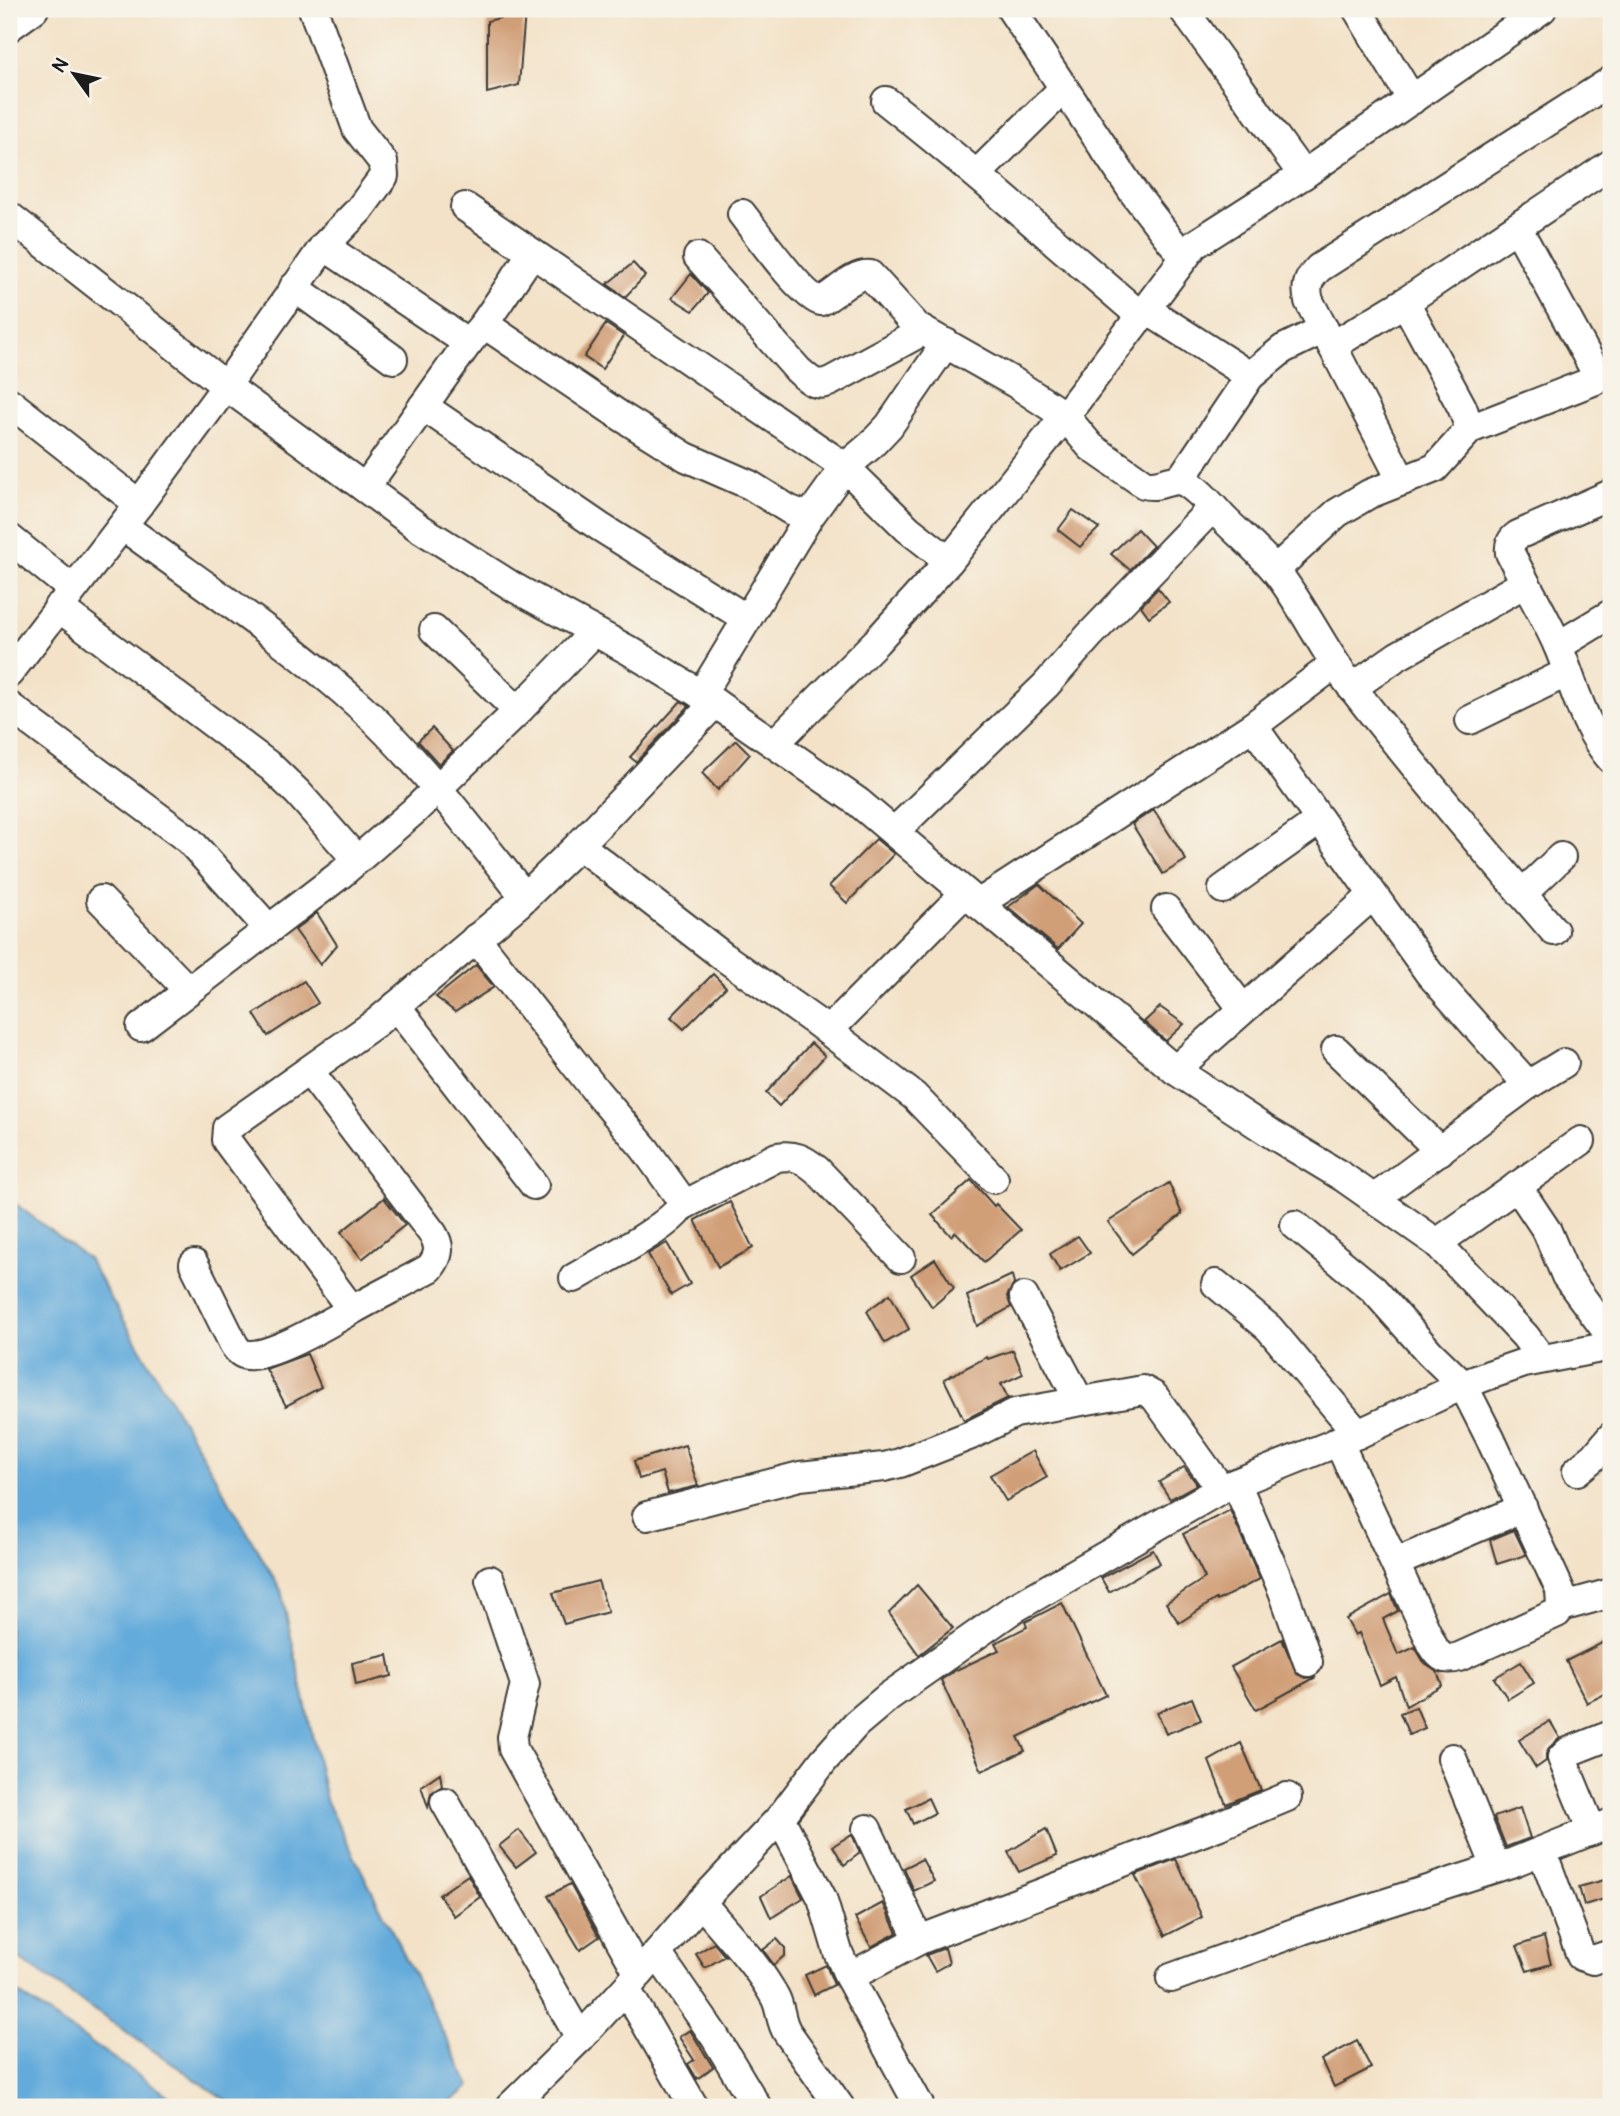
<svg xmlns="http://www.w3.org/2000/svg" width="1620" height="2116" font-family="Pangolin,sans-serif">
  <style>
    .water { fill: #64abdb; stroke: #40647c; stroke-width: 2 }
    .building { fill: #d09e77 }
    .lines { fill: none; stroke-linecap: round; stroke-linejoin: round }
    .minor-casing { stroke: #3c3a36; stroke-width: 32 }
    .minor { stroke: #fff; stroke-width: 28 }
  </style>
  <rect width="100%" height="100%" fill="#f7f3e8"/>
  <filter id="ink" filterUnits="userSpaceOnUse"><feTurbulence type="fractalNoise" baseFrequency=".0143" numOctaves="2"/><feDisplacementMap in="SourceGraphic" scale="14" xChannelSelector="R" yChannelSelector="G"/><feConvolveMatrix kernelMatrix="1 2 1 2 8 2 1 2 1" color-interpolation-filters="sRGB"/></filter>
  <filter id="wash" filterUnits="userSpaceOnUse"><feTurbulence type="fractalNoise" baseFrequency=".00686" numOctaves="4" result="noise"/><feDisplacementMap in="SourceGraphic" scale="28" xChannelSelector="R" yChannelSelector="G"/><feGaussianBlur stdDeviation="1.57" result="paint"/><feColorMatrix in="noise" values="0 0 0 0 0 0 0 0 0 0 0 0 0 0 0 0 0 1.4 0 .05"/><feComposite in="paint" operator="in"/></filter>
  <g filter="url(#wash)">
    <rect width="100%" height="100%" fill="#f3e2c8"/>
    <g class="water">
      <path d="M 9,1199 L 88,1259 L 281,1590 L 326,1800 L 470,2086 L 445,2107 L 236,2107 L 9,1952 Z"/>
      <path d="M 9,1987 L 185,2107 L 9,2107 Z"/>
    </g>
    <g id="blocks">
      <g class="building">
        <path d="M 525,12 L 519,85 L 487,93 L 487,21 Z"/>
        <path d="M 633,263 L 645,276 L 625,297 L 607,284 Z"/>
        <path d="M 691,274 L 708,293 L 693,311 L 672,298 Z"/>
        <path d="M 606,324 L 624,336 L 602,369 L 584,357 Z"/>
        <path d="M 1073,510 L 1099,528 L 1080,547 L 1058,530 Z"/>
        <path d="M 1137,529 L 1153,546 L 1130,570 L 1111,554 Z"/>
        <path d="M 1158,588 L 1169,602 L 1149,617 L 1141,606 Z"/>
        <path d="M 681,701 L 689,706 L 636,762 L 630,757 Z"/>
        <path d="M 432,728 L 453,751 L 439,764 L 418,741 Z"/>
        <path d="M 736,740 L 750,754 L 718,790 L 702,773 Z"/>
        <path d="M 1154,810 L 1186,860 L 1163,874 L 1132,824 Z"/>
        <path d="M 876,839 L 894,854 L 847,903 L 829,886 Z"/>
        <path d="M 1039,884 L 1081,924 L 1058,949 L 1008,907 Z"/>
        <path d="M 317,913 L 337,945 L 320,965 L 295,930 Z"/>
        <path d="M 476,965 L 494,987 L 455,1012 L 436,997 Z"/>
        <path d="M 713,974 L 726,987 L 684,1029 L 671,1017 Z"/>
        <path d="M 304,981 L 318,1003 L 268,1036 L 254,1014 Z"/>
        <path d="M 1160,1007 L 1184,1024 L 1166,1041 L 1144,1022 Z"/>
        <path d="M 811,1043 L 825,1056 L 779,1106 L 766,1093 Z"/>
        <path d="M 971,1180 L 994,1206 L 996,1204 L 1021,1230 L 984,1262 L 956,1232 L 951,1236 L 932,1215 Z"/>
        <path d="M 1169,1183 L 1182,1214 L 1132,1254 L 1108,1222 Z"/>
        <path d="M 384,1198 L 405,1225 L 362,1259 L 341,1232 Z"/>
        <path d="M 730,1202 L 753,1248 L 718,1267 L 695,1220 Z"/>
        <path d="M 1078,1236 L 1090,1253 L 1060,1271 L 1050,1254 Z"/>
        <path d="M 667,1243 L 690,1284 L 671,1295 L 648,1254 Z"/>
        <path d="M 935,1259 L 954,1288 L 932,1307 L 911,1275 Z"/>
        <path d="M 1012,1275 L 1014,1284 L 1007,1296 L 1011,1307 L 977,1326 L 967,1296 Z"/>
        <path d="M 890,1294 L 909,1329 L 885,1343 L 867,1311 Z"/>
        <path d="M 1013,1350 L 1023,1374 L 1001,1384 L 1008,1398 L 964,1420 L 944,1379 L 987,1357 L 988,1359 Z"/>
        <path d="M 307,1354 L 321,1387 L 286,1406 L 266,1369 Z"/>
        <path d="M 685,1445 L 698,1486 L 668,1493 L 662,1472 L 639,1479 L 634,1461 Z"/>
        <path d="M 1033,1451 L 1047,1477 L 1006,1501 L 990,1475 Z"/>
        <path d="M 1184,1467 L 1197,1484 L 1170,1499 L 1159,1482 Z"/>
        <path d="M 1230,1510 L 1260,1579 L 1217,1601 L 1216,1599 L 1179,1623 L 1166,1603 L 1205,1578 L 1183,1534 Z"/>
        <path d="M 1514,1530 L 1526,1555 L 1497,1564 L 1490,1540 Z"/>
        <path d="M 1153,1550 L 1160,1563 L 1109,1592 L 1101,1578 Z"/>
        <path d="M 598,1581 L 608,1612 L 564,1624 L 553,1593 Z"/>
        <path d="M 917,1585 L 953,1628 L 919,1655 L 889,1613 Z"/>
        <path d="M 1391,1594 L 1398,1611 L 1383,1619 L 1398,1655 L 1415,1647 L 1425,1664 L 1437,1672 L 1442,1685 L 1406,1706 L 1396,1677 L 1380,1685 L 1359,1633 L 1355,1635 L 1346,1619 Z"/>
        <path d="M 1062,1603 L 1106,1695 L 1018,1737 L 1025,1751 L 982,1771 L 941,1680 L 954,1671 L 999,1650 L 995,1643 L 1027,1627 L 1025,1622 Z"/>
        <path d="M 1282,1639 L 1297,1674 L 1306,1678 L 1316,1677 L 1256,1710 L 1231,1667 Z"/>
        <path d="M 1606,1641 L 1611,1651 L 1611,1691 L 1587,1703 L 1566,1661 Z"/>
        <path d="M 388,1655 L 392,1676 L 356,1685 L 352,1663 Z"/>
        <path d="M 1521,1662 L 1534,1683 L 1508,1699 L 1494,1678 Z"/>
        <path d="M 1192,1698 L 1201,1720 L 1166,1734 L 1157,1712 Z"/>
        <path d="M 1416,1707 L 1425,1728 L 1409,1735 L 1400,1713 Z"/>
        <path d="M 1550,1721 L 1560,1738 L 1550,1747 L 1546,1754 L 1546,1761 L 1536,1768 L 1519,1740 Z"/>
        <path d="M 1241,1743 L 1261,1790 L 1226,1804 L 1209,1761 Z"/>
        <path d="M 440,1773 L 442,1786 L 431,1793 L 428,1807 L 421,1786 Z"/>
        <path d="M 928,1798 L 935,1813 L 913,1824 L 906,1809 Z"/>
        <path d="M 1520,1808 L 1530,1838 L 1506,1847 L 1494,1817 Z"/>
        <path d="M 1046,1829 L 1057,1856 L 1019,1872 L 1008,1852 Z"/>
        <path d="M 519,1830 L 536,1852 L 516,1867 L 499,1846 Z"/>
        <path d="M 852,1834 L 860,1853 L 844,1865 L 833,1846 Z"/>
        <path d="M 922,1859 L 934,1881 L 914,1891 L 904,1868 Z"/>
        <path d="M 1176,1859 L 1202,1917 L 1165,1936 L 1135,1875 Z"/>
        <path d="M 468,1875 L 480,1897 L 454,1916 L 439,1895 Z"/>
        <path d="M 792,1876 L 803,1898 L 771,1918 L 761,1896 Z"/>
        <path d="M 1608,1879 L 1611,1897 L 1584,1905 L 1579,1887 Z"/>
        <path d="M 570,1884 L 599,1937 L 580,1950 L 548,1896 Z"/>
        <path d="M 883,1903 L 897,1933 L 871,1947 L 855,1918 Z"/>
        <path d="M 1544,1937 L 1551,1964 L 1527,1971 L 1517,1946 Z"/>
        <path d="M 777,1939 L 785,1948 L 785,1955 L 774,1965 L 763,1950 Z"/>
        <path d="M 714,1943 L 725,1956 L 705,1968 L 696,1954 Z"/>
        <path d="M 945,1948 L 949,1963 L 935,1971 L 926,1955 Z"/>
        <path d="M 826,1965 L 834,1985 L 814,1995 L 805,1975 Z"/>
        <path d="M 690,2030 L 713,2067 L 697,2079 L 688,2064 L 694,2060 L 679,2037 Z"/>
        <path d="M 1357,2041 L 1371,2068 L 1334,2087 L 1321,2060 Z"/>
      </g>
    </g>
  </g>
  <g filter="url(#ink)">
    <use href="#blocks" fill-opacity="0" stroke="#3c3a36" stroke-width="2"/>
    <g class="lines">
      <defs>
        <g id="minor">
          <path d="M 1011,9 L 1134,193 L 1171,241 L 1179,250 L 1187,253"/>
          <path d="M 1183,9 L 1303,175"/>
          <path d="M 1357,9 L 1412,100"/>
          <path d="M 9,27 L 34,9"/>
          <path d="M 886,101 C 974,170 1057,244 1142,317"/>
          <path d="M 977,174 L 1064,88"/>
          <path d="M 465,207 L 845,467 L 908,529 L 949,561"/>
          <path d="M 742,214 C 756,232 803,298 821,301 C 836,294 853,273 870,275 L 918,328 L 1015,383 L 1065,416 L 1091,447 L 1144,484 C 1161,489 1171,475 1185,482 C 1199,490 1212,506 1223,518 C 1240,535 1260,552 1276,571 C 1304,607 1323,650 1351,686 C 1416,770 1485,851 1554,931"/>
          <path d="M 9,216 L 226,386 L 418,527 L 515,588 L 630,651 L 715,703 L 858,802 L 1175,1070 L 1272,1134 L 1343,1177 L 1437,1243 L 1525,1336 L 1542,1359"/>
          <path d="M 1517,227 L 1599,378"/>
          <path d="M 324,246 L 468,343 L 484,324 L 532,253"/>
          <path d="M 698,257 L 798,370 C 809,380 816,388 831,381 L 923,331"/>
          <path d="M 294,287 L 393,359"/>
          <path d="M 1405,302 L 1462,407 L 1470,429"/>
          <path d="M 1147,310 L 1250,376"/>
          <path d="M 484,324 L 622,417 L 686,457 L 750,485 L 790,510 L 809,517"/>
          <path d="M 1332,346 L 1405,302 L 1611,164"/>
          <path d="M 9,402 L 139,504"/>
          <path d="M 423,406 L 600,527 L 747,619"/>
          <path d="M 1180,480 L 1250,376 L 1283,349 L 1324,329"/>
          <path d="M 1402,481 L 1309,301 C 1305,286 1308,279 1319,268 L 1611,81"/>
          <path d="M 365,488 L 468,343"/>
          <path d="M 1611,494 L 1518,535 C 1511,540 1509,544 1510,553 C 1525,584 1544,614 1558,646 C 1573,682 1584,729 1611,759"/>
          <path d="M 123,526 C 203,585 287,640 361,707 C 422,764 473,832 525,897"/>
          <path d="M 9,538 L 72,589"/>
          <path d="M 1275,570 L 1337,513 L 1369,494 L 1435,468 L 1470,429 L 1611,374"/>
          <path d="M 58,607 L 271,767 L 298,793 L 357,860"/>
          <path d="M 434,630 L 518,711"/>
          <path d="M 1558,646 L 1611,614"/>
          <path d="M 9,673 L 139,504 L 226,386 L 324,246 L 359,210 L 384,176 L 383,162 L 357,129 L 313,9"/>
          <path d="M 1352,688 L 1396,657 L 1525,583"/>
          <path d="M 701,695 L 809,517 L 845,467 L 870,446 L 889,426 L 946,343"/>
          <path d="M 9,706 L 189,840 L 269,929"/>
          <path d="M 1470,720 L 1566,673"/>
          <path d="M 1253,726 L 1429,973 L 1528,1085"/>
          <path d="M 775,743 L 876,642 L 949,561 L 1065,416 L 1194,245 L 1303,175 L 1542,9"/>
          <path d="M 894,832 L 1046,685 L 1089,636 L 1213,507"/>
          <path d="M 579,845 L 724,957 L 816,1022 L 914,1096 L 994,1179"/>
          <path d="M 1223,889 L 1320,820"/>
          <path d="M 1522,894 L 1561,857"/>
          <path d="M 101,900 L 188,990"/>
          <path d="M 978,904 L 1253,726 L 1335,664"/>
          <path d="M 1166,909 L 1243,1009"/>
          <path d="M 476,938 L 596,1091 L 645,1149 L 680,1198 C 680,1204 681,1208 676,1213 C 655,1235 602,1261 574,1278"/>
          <path d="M 396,1006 L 534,1185"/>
          <path d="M 141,1027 L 341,874 L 414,811 L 518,711 L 594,632"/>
          <path d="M 828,1031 L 965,893"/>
          <path d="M 1336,1050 L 1440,1151"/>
          <path d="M 1175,1070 L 1372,896"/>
          <path d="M 1517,1186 L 1547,1231 L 1566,1276 L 1611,1337"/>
          <path d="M 1375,1198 L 1528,1085 L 1564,1063"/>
          <path d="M 680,1207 L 777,1157 C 794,1154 804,1159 817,1170 L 901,1258"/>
          <path d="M 1295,1225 L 1373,1289 L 1430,1353 L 1463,1385 L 1490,1438 L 1560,1590 L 1561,1607 L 1557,1613 L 1459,1657 C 1446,1661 1440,1658 1433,1646 L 1338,1441"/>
          <path d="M 1437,1243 L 1581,1141"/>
          <path d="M 194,1264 L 234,1345 C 238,1351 243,1356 251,1355 C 278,1354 330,1322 354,1309 C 379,1295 405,1282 430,1268 C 439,1256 441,1247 433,1234 L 309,1071"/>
          <path d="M 1216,1284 L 1269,1328 L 1358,1434"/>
          <path d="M 1024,1297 L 1079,1400"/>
          <path d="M 352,1310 L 226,1140 L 227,1128 L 377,1022 L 519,903 L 579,845 L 715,703"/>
          <path d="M 1577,1471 L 1595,1456 L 1611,1437"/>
          <path d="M 1236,1483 L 1283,1591 L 1308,1662"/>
          <path d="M 647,1516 L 800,1476 L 884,1467 L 900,1463 L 971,1435 L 1015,1413 L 1143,1390 L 1154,1396 L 1221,1489"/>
          <path d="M 1395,1563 L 1523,1508"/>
          <path d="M 490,1580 L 525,1684 L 512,1737 L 513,1749 L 639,1974"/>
          <path d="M 1561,1607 L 1611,1593"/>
          <path d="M 1452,1758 L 1496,1867"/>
          <path d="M 445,1802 L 580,2038"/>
          <path d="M 780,1818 L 822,1898 L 838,1952 L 849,1977 L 920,2107"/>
          <path d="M 867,1829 L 919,1940"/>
          <path d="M 1592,1831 L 1562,1758 L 1568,1752 L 1611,1735"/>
          <path d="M 1542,1851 L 1581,1956 L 1593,1960 L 1611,1954"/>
          <path d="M 701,1902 C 726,1933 756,1962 775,1997 C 781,2008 780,2021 787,2032 L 840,2107"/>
          <path d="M 657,1953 L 715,2037 L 757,2107"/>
          <path d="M 849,1977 L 919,1940 L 1220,1825 L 1287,1797"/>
          <path d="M 1171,1978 L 1302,1930 L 1514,1862 L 1611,1823"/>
          <path d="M 626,1989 L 694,2107"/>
          <path d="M 510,2107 L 580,2038 L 639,1974 L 701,1902 L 780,1818 L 824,1760 L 856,1724 L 888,1697 L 1013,1609 L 1221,1489 L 1358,1434 L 1463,1385 L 1489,1375 L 1524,1363 L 1611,1346"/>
        </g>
      </defs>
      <use href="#minor" class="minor-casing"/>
      <use href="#minor" class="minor"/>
    </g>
  </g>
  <rect width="1620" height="2116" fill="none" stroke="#f7f3e8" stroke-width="35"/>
  <g transform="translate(74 74) rotate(303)" stroke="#f7f3e8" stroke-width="5" paint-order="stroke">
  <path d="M0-5L12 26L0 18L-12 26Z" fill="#1c1c1c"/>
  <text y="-10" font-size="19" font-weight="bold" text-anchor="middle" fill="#1c1c1c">N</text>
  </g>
</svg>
